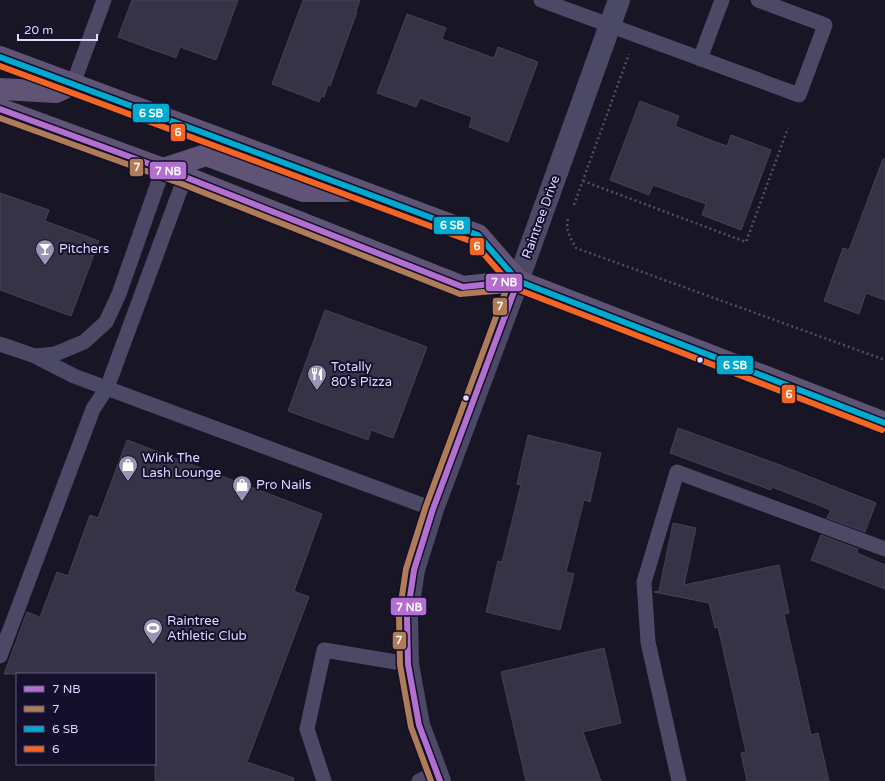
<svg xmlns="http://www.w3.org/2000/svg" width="885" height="781" font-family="'Varela Round',sans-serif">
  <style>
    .building { fill: #373346; stroke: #454058 }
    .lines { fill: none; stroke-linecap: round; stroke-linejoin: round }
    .path { stroke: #465465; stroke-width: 2.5; stroke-dasharray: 2 3; stroke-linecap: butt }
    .service { stroke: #4b4966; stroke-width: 15 }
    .tertiary { stroke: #4b4966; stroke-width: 22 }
    .primary { stroke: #605476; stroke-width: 22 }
    .bus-1-casing { stroke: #140f2b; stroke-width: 9 }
    .bus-2-casing { stroke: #140f2b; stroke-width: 9 }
    .bus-3-casing { stroke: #140f2b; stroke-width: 9 }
    .bus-4-casing { stroke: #140f2b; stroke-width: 9 }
    .bus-1 { stroke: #b36fd0; stroke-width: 6 }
    .bus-2 { stroke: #b07c57; stroke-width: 6 }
    .bus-3 { stroke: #00a9ce; stroke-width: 6 }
    .bus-4 { stroke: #f26522; stroke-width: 6 }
    .bus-dot { fill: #ded8ff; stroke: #140f2b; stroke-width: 1.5 }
    .labels { text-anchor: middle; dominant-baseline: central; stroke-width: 4; stroke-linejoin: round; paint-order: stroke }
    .street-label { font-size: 13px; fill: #ded8ff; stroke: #140f2b }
    .poi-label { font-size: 13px; fill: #ded8ff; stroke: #140f2b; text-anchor: start }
    .line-badge { stroke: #140f2b; stroke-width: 1.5 }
    .badge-label { font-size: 11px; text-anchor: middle; font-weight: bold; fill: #fff }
  </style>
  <rect width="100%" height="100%" fill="#181525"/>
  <g class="building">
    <path d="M 132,0 L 238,0 L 216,60 L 180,47 L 176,58 L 118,37 Z"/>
    <path d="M 303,0 L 360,0 L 356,11 L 357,12 L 330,86 L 328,85 L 324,97 L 321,96 L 319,102 L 272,84 Z"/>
    <path d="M 407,14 L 446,28 L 442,39 L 494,58 L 498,47 L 538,62 L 508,142 L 469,127 L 472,117 L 420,98 L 416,107 L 377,93 Z"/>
    <path d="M 640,101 L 679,116 L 675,126 L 697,135 L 727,146 L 731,135 L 771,150 L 741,230 L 702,215 L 706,204 L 653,185 L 649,195 L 610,180 Z"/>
    <path d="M 883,159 L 885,159 L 885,300 L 866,293 L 859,314 L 824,301 L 843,248 L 849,250 Z"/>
    <path d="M 0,193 L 49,210 L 45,221 L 99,241 L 71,316 L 0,290 Z"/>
    <path d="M 325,310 L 427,347 L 393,438 L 371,430 L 368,440 L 288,411 Z"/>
    <path d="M 678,428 L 780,465 L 876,503 L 865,532 L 827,518 L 831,510 L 772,487 L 771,490 L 670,453 Z"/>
    <path d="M 528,435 L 601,453 L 590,502 L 584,500 L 566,572 L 574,574 L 560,630 L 486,612 L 498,561 L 502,562 L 521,485 L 517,484 Z"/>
    <path d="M 127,440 L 322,514 L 294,591 L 309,597 L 247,762 L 294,778 L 293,781 L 155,781 L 155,674 L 4,674 L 27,612 L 40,617 L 57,572 L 68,576 L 90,515 L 98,518 Z"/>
    <path d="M 673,523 L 696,528 L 684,585 L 779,565 L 789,613 L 784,614 L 811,735 L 818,733 L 829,781 L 747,781 L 741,753 L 746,752 L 718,627 L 715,628 L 709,603 L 654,592 L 659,591 Z"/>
    <path d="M 821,535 L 858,549 L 857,553 L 885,565 L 885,589 L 811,560 Z"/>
    <path d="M 604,648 L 621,723 L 583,732 L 601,781 L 526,781 L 501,672 Z"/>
  </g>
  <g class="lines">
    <g class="path">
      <path d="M 583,181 L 746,242 L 788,128"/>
      <path d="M 574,205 L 629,54"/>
      <path d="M 568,219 C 565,230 571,239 576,248 L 885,360"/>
    </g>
    <g class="service">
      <path d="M 541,0 L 799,95 L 825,25 L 758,0"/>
      <path d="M 700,59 L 722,0"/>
      <path d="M 73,84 L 104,0"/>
      <path d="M 0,344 L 35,356 L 74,376 L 433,509"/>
      <path d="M 35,356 L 55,354 L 84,342 L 106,322 L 119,294 L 163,169"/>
      <path d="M 0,656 L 93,409 L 107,388 L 185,177"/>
      <path d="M 324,781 L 307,729 L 324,650 L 408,664"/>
      <path d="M 419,781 L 436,773"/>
      <path d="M 679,781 L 648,642 L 644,582 L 677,472 L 885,549"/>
    </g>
    <path class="tertiary" d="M 440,781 L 419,725 L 408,664 L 407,617 L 414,570 L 433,509 L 518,281 L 619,0"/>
    <g class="primary">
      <path d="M 0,57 L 478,235 L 518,281"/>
      <path d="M 0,89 L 56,92 L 73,84"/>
      <path d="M 0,109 L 185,177 L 463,287 L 518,281 L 885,423"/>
      <path d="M 163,169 L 206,155 L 303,191 L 346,191"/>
    </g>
    <defs>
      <path id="bus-1" d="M 0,109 L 185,177 L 463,287 L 518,281 L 433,509 L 414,570 L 407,617 L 408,664 L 419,725 L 440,781"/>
      <path id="bus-2" d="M 0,118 L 182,184 L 460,294 L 506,290 L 426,506 L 406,569 L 399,616 L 400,665 L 411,727 L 431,781"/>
      <path id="bus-3" d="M 0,57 L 478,235 L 518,281 L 885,423"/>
      <path id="bus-4" d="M 0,66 L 473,242 L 514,288 L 882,430"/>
    </defs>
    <use href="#bus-1" class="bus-1-casing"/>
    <use href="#bus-2" class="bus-2-casing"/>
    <use href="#bus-3" class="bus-3-casing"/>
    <use href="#bus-4" class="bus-4-casing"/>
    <use href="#bus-1" class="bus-1"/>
    <use href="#bus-2" class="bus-2"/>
    <use href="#bus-3" class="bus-3"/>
    <use href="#bus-4" class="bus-4"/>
  </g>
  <defs>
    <symbol id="bar-pin" viewBox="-11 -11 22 30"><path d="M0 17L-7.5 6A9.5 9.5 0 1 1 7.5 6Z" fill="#9994b3" stroke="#140f2b"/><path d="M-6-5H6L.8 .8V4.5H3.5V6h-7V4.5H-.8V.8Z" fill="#fff"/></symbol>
    <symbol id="restaurant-pin" viewBox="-11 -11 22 30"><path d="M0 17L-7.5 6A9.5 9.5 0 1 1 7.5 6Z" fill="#9994b3" stroke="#140f2b"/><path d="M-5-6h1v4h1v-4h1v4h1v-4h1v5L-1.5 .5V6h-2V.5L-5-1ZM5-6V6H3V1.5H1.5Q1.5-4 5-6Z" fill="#fff"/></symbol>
    <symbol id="shop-pin" viewBox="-11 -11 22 30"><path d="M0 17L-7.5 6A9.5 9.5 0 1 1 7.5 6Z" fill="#9994b3" stroke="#140f2b"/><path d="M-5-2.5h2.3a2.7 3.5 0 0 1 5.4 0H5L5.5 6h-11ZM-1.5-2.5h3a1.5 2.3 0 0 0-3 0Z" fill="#fff"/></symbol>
    <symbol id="stadium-pin" viewBox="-11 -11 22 30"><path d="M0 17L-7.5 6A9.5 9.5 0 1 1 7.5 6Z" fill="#9994b3" stroke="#140f2b"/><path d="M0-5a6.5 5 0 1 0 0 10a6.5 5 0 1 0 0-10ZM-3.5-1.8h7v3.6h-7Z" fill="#fff"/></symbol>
  </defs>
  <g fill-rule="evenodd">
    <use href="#bar-pin" x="34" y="238" width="22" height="30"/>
    <use href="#restaurant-pin" x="306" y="363" width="22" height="30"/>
    <use href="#shop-pin" x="117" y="454" width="22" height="30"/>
    <use href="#shop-pin" x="231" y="474" width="22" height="30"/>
    <use href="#stadium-pin" x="142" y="617" width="22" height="30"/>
  </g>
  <g class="bus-dot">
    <circle cx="700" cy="360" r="3.5"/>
    <circle cx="466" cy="398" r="3.5"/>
  </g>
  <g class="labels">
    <g class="street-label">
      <text transform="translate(541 217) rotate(-70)">Raintree Drive</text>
    </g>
    <g class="poi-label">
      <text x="59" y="249">Pitchers</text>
      <text x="331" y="367">Totally<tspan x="331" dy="15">80's Pizza</tspan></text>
      <text x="142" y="458">Wink The<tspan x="142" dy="15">Lash Lounge</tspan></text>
      <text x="256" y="485">Pro Nails</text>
      <text x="167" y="621">Raintree<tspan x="167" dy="15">Athletic Club</tspan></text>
    </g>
  </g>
  <g class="line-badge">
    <rect x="132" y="103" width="38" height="20" rx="4" fill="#00a9ce"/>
    <rect x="170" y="123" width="16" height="19" rx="4" fill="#f26522"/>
    <rect x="129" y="158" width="15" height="19" rx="4" fill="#b07c57"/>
    <rect x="149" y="161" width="38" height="19" rx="4" fill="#b36fd0"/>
    <rect x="433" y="216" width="38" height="19" rx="4" fill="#00a9ce"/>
    <rect x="469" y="237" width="16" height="19" rx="4" fill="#f26522"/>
    <rect x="485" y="273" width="38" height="19" rx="4" fill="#b36fd0"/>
    <rect x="492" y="297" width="16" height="19" rx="4" fill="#b07c57"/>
    <rect x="716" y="355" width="38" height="20" rx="4" fill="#00a9ce"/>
    <rect x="781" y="384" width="15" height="20" rx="4" fill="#f26522"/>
    <rect x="390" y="597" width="37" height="19" rx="4" fill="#b36fd0"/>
    <rect x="392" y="631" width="15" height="19" rx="4" fill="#b07c57"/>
  </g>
  <g class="badge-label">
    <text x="151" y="117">6 SB</text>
    <text x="178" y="136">6</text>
    <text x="137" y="171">7</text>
    <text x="168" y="175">7 NB</text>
    <text x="452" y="229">6 SB</text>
    <text x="477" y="250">6</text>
    <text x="504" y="286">7 NB</text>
    <text x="500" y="310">7</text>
    <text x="735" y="369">6 SB</text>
    <text x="789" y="398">6</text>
    <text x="409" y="611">7 NB</text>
    <text x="399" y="644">7</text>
  </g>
  <rect x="16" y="673" width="140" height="92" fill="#140f2b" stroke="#655f80"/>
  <rect x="24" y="686" width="20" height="6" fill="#b36fd0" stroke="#655f80"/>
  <text x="52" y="693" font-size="12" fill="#ded8ff">7 NB</text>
  <rect x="24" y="706" width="20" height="6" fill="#b07c57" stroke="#655f80"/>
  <text x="52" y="713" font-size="12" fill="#ded8ff">7</text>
  <rect x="24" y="726" width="20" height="6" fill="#00a9ce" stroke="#655f80"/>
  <text x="52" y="733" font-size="12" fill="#ded8ff">6 SB</text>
  <rect x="24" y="746" width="20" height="6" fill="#f26522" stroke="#655f80"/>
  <text x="52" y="753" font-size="12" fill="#ded8ff">6</text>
  <path d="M18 34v6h79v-6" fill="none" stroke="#ded8ff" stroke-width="2"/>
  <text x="24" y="34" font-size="12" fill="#ded8ff" stroke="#140f2b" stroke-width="3" paint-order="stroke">20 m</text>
</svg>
